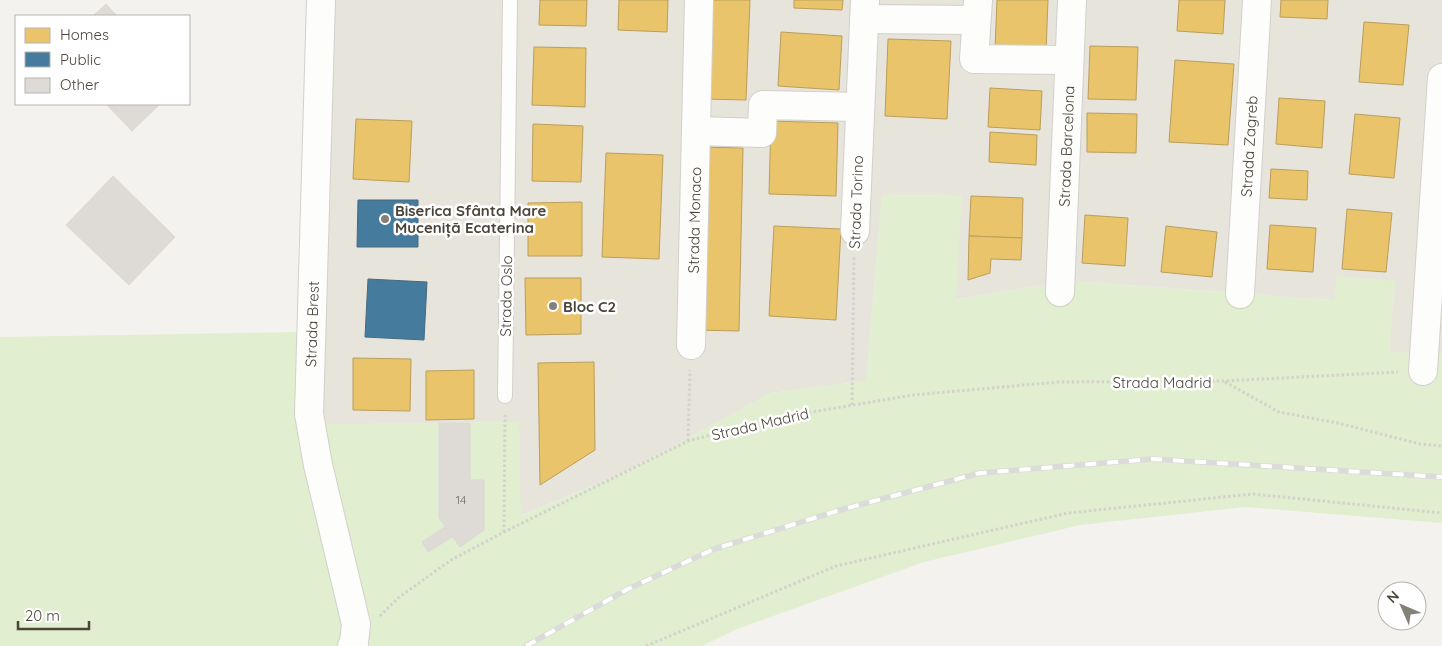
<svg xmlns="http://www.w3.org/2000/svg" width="1442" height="646" font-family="Quicksand,sans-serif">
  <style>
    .residential { fill: #e7e4dc }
    .green { fill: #e1eecf }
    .homes { fill: #e9c46a; stroke: #ba9e5b }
    .public { fill: #457b9d; stroke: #476a7f }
    .building { fill: #dedbd6; stroke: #dcd9d4 }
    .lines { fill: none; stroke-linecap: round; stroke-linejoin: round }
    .lane-casing { stroke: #d2d0cb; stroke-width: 16 }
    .street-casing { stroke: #d2d0cb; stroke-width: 30 }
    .path { stroke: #d3d2cc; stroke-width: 3; stroke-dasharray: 2.5 2.5; stroke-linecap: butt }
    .lane { stroke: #fdfdfc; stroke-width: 14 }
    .street { stroke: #fdfdfc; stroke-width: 28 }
    .rail-casing { stroke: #dbdbda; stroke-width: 5.5 }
    .rail { stroke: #fff; stroke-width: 4; stroke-dasharray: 11; stroke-linecap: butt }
    .poi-dot { fill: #868178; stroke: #fff; stroke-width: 2 }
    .labels { text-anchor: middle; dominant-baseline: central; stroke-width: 5; stroke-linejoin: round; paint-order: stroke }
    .number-label { font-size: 12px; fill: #706a61 }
    .street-label { font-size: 15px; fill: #4b4439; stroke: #fff }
    .poi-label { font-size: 15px; font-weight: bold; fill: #4b4439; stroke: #fff; text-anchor: start }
  </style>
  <rect width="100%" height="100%" fill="#f4f2ee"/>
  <path class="residential" d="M 308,0 L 1442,0 L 1442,354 L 1389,352 L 1395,281 L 1334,300 L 1070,281 L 955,299 L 961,196 L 882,195 L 866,381 L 771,393 L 625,472 L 520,516 L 519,422 L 294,425 Z"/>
  <path class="green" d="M 882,195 L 962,196 L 956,299 L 1070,281 L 1334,300 L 1337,276 L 1395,281 L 1389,352 L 1442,354 L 1442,523 L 1245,507 L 1080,525 L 924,562 L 737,629 L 702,646 L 0,646 L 0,337 L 298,332 L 295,424 L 519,422 L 521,516 L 625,472 L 771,393 L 866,381 Z"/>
  <g class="homes">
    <path d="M 540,0 L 587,0 L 586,26 L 539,25 Z"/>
    <path d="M 619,0 L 668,0 L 667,32 L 618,30 Z"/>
    <path d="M 707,0 L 750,0 L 746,100 L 703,99 Z"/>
    <path d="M 794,0 L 843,0 L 842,10 L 794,8 Z"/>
    <path d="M 997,0 L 1048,0 L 1046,51 L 995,49 Z"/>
    <path d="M 1179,0 L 1225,0 L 1223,34 L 1177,31 Z"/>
    <path d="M 1281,0 L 1328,0 L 1327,19 L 1280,17 Z"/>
    <path d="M 1364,22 L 1409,25 L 1403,85 L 1359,82 Z"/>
    <path d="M 781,32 L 842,36 L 839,90 L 778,86 Z"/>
    <path d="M 888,39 L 951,41 L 947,119 L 885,116 Z"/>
    <path d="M 1090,46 L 1138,47 L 1136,100 L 1088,99 Z"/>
    <path d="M 534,47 L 586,48 L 585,107 L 532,105 Z"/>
    <path d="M 1175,60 L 1234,64 L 1228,145 L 1169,142 Z"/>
    <path d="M 990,88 L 1042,91 L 1040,130 L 988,127 Z"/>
    <path d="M 1279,98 L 1325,101 L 1322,148 L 1276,144 Z"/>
    <path d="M 1087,113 L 1137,114 L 1136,153 L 1087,152 Z"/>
    <path d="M 1355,114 L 1400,118 L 1394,178 L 1349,174 Z"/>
    <path d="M 356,119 L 412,121 L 409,182 L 353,179 Z"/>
    <path d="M 771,121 L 838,123 L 836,196 L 769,194 Z"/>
    <path d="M 533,124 L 583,126 L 581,182 L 532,181 Z"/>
    <path d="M 990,132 L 1037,135 L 1036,165 L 989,162 Z"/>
    <path d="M 699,147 L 743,148 L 739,331 L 696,330 Z"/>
    <path d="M 606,153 L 663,155 L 659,259 L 602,257 Z"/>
    <path d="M 1271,169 L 1308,171 L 1307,200 L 1269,198 Z"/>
    <path d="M 971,196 L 1023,198 L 1022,238 L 969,236 Z"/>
    <path d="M 582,202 L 582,256 L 528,256 L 528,203 Z"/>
    <path d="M 1347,209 L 1392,213 L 1386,272 L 1342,269 Z"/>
    <path d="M 1085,215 L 1128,218 L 1125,266 L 1082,263 Z"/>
    <path d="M 1270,225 L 1316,228 L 1313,272 L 1267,269 Z"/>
    <path d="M 774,226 L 841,229 L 836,320 L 769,316 Z"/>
    <path d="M 1166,226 L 1217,232 L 1212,277 L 1161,272 Z"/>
    <path d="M 969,236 L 1022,238 L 1021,260 L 991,259 L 990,273 L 968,280 Z"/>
    <path d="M 525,278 L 581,278 L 581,334 L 526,335 Z"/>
    <path d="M 353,358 L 411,359 L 410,411 L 353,410 Z"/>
    <path d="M 594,362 L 595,450 L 540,485 L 538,363 Z"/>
    <path d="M 474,370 L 474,419 L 426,420 L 426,371 Z"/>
  </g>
  <g class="public">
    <path d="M 358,200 L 418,200 L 418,247 L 357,247 Z"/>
    <path d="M 368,279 L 427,282 L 424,340 L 365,337 Z"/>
  </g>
  <g class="building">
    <path d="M 106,4 L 117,16 L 93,16 Z"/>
    <path d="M 106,104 L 160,104 L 132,131 Z"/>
    <path d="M 113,176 L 175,237 L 129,285 L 66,225 Z"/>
    <path d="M 439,423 L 470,423 L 470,480 L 484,480 L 484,530 L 460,547 L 439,518 Z"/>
    <path d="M 445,527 L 452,537 L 428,552 L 422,542 Z"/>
  </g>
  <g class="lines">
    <defs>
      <path id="lane" d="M 505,396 L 510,0"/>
      <g id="street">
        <path d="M 321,0 L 309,414 L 318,465 L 356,624 L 354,643 L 352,646"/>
        <path d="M 978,0 L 974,59 L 1069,60"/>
        <path d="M 864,19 L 976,20"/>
        <path d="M 696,131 L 762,133 L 763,105 L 860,107"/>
        <path d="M 855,231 L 865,0"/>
        <path id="s1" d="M 1060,292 L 1072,0"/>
        <path id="s2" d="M 1240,294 L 1257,0"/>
        <path id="s3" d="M 691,345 L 699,0"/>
        <path d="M 1423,371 L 1442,78"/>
      </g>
    </defs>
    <use href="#lane" class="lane-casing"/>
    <use href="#street" class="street-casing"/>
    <g class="path">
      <path d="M 1225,382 L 1279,412 L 1338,423 L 1420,444 L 1442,446"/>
      <path d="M 852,405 L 854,256"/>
      <path d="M 688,441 L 690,370"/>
      <path d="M 504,532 L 505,415"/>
      <path d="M 380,616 L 398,598 L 451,560 L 504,532 L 688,441 L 782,417 L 913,395 L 1059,382 L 1224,381 L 1398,372"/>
      <path d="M 646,646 L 836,566 L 1068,513 L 1253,494 L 1442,513"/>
    </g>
    <use href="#lane" class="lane"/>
    <use href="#street" class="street"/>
    <defs>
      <path id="rail" d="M 526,646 L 628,589 L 714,549 L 840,510 L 980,473 L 1153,459 L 1442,477"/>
    </defs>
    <use href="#rail" class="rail-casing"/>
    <use href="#rail" class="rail"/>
  </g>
  <g class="poi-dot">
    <circle cx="385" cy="219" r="5"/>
    <circle cx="553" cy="306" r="5"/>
  </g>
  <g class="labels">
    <g class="number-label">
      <text x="461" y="499">14</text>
    </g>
    <g class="street-label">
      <text stroke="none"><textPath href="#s1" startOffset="146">Strada Barcelona</textPath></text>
      <text stroke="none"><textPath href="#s2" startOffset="148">Strada Zagreb</textPath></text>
      <text transform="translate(856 202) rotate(-88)">Strada Torino</text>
      <text stroke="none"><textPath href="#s3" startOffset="125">Strada Monaco</textPath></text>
      <text transform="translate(506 296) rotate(-89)">Strada Oslo</text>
      <text transform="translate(312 324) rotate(-88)">Strada Brest</text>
      <text x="1162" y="382">Strada Madrid</text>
      <text transform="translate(760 424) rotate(-13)">Strada Madrid</text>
    </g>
    <g class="poi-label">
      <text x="395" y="210">Biserica Sfânta Mare<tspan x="395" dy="17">Muceniță Ecaterina</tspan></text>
      <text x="563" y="306">Bloc C2</text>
    </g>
  </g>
  <rect x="15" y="15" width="175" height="90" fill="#ffffff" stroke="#b7b4b0"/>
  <rect x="25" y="28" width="25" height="15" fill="#e9c46a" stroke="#b7b4b0"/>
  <text x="60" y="40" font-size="15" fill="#4b4439">Homes</text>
  <rect x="25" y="52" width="25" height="15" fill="#457b9d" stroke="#b7b4b0"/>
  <text x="60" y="65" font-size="15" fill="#4b4439">Public</text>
  <rect x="25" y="78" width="25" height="15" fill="#dedbd6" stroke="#b7b4b0"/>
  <text x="60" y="90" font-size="15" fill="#4b4439">Other</text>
  <g transform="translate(1402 606) rotate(315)"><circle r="24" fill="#ffffff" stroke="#b7b4b0"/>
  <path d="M0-4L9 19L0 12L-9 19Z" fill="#868178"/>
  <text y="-8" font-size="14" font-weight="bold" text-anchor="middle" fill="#4b4439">N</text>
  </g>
  <path d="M18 621v8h71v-8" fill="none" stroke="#4b4439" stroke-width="2.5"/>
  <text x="25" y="621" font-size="15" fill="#4b4439" stroke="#ffffff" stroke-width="4" paint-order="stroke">20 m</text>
</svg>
